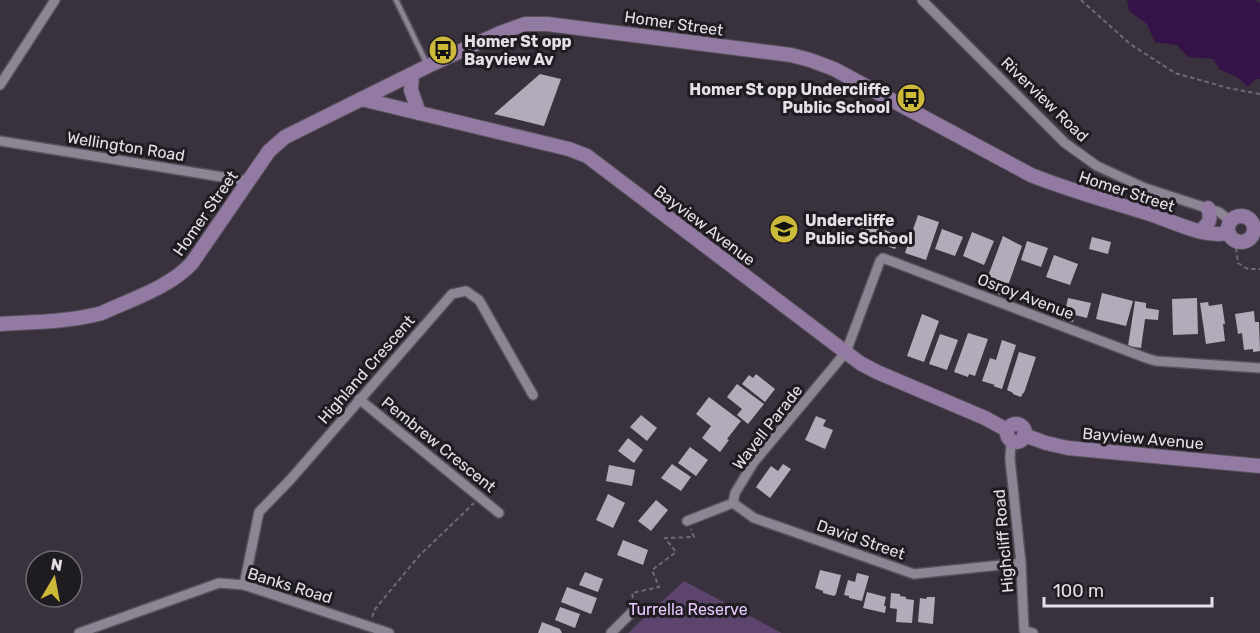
<svg xmlns="http://www.w3.org/2000/svg" width="1260" height="633" font-family="Rubik,sans-serif">
<rect width="100%" height="100%" fill="#39323e"/>
<polygon fill="#5c446c" points="684,581 782,633 628,633"/>
<polygon fill="#351248" points="1127,0 1255,0 1260,3 1260,79 1255,79 1248,87 1237,77 1219,69 1213,59 1188,57 1177,45 1155,42 1147,24 1129,11"/>
<g fill="#b3abba">
<polygon points="540,74 561,79 544,126 494,114"/>
<polygon points="918,215 939,222 926,260 905,253"/>
<polygon points="864,222 900,236 895,249 859,235"/>
<polygon points="942,229 963,237 955,256 935,249"/>
<polygon points="972,232 994,241 984,265 963,256"/>
<polygon points="1003,236 1022,246 1004,297 984,287"/>
<polygon points="1092,237 1111,242 1108,254 1089,249"/>
<polygon points="1027,241 1048,248 1041,267 1021,260"/>
<polygon points="1054,255 1078,264 1070,285 1046,277"/>
<polygon points="1102,293 1133,301 1126,326 1096,319"/>
<polygon points="1068,298 1091,303 1087,318 1075,315 1073,322 1063,320"/>
<polygon points="1197,298 1198,334 1173,335 1172,299"/>
<polygon points="1135,301 1146,303 1146,308 1159,310 1158,320 1145,319 1141,348 1128,346"/>
<polygon points="1208,302 1209,306 1222,304 1225,324 1223,324 1225,341 1206,344 1200,303"/>
<polygon points="1254,311 1255,322 1259,322 1260,351 1253,352 1253,349 1244,350 1242,333 1238,334 1235,314"/>
<polygon points="922,314 939,321 924,362 907,356"/>
<polygon points="968,333 988,339 975,376 969,374 968,377 954,372"/>
<polygon points="940,334 958,340 947,370 929,364"/>
<polygon points="1002,340 1016,345 1002,389 993,386 995,385 982,381 990,358 996,360"/>
<polygon points="1019,352 1036,357 1024,393 1023,393 1021,397 1013,394 1013,393 1007,390"/>
<polygon points="756,374 775,389 765,402 742,384 749,375 753,378"/>
<polygon points="737,384 764,404 748,424 737,415 742,409 727,397"/>
<polygon points="709,397 741,421 727,439 729,440 720,452 702,438 711,426 696,414"/>
<polygon points="641,415 657,428 647,441 630,427"/>
<polygon points="816,416 826,420 823,426 833,430 825,449 805,440"/>
<polygon points="628,438 643,450 634,463 618,451"/>
<polygon points="690,447 708,460 696,476 678,463"/>
<polygon points="672,464 691,477 681,491 661,478"/>
<polygon points="783,464 791,469 770,498 756,487 771,466 778,471"/>
<polygon points="609,465 635,470 632,486 606,481"/>
<polygon points="608,494 625,503 613,528 596,520"/>
<polygon points="656,500 668,510 651,531 638,521"/>
<polygon points="623,540 648,550 643,565 617,555"/>
<polygon points="820,570 841,575 836,594 834,596 823,593 823,591 815,588"/>
<polygon points="585,572 603,579 598,592 579,585"/>
<polygon points="857,573 869,576 862,601 849,598 849,596 844,595 848,580 855,582"/>
<polygon points="567,587 597,598 591,614 561,602"/>
<polygon points="867,592 886,597 884,606 886,606 885,613 863,608"/>
<polygon points="891,593 900,594 900,596 906,597 906,599 914,600 912,623 896,622 897,609 890,608"/>
<polygon points="927,597 935,597 933,624 918,622 920,598 926,599"/>
<polygon points="560,607 580,614 575,628 555,620"/>
<polygon points="542,622 560,629 562,633 538,633"/>
</g>
<g fill="none" stroke-linecap="round" stroke-linejoin="round">
<g stroke="#57515c" stroke-width="8">
<polyline id="lane" points="396,0 427,64"/>
</g>
<g stroke="#57515c" stroke-width="12">
<g id="street">
<polyline points="922,0 1065,143 1097,166 1145,188 1219,212 1231,221"/>
<polyline points="0,85 55,0"/>
<polyline points="0,141 247,181"/>
<polyline points="359,399 499,513"/>
<polyline points="1011,441 1010,459 1021,563 1024,630 1033,633"/>
<polyline points="733,503 754,518 914,574 1021,563"/>
<polyline points="687,521 733,503 735,493 754,462 846,352 880,261 883,258 1146,358 1156,361 1260,368"/>
<polyline points="244,585 259,512 290,480 452,294 466,291 479,300 533,395"/>
<polyline points="79,633 219,583 244,585 389,633"/>
<polyline points="611,633 636,608"/>
</g>
</g>
<g stroke="#57515c" stroke-width="16">
<g id="secondary">
<polyline points="412,75 411,90 419,113"/>
<polyline points="361,99 569,149 587,156 860,363 877,372 985,418 1007,430"/>
<circle cx="1241" cy="229" r="13"/>
<path d="M1200 231C1209 224 1212 219 1208 208"/>
<path d="M0 324C34 322 69 322 102 313 132 299 170 287 192 263L269 151 285 137 428 66 500 33 525 24H547L791 55 810 60 834 69 1031 175C1071 191 1112 202 1153 215 1177 223 1204 238 1229 233"/>
<circle cx="1016" cy="433" r="9"/>
<polyline points="1024,435 1046,443 1068,448 1260,466"/>
</g>
</g>
<g stroke="#706974" stroke-width="2" stroke-dasharray="4.5 3" stroke-linecap="butt">
<polyline points="1081,0 1130,44 1175,73 1228,88 1260,94"/>
<polyline points="1236,248 1238,263 1248,269 1260,269"/>
<polyline points="633,598 632,593 659,587 652,570 676,552 665,538 694,537 691,529"/>
<polyline points="372,617 375,609 419,556 474,503"/>
</g>
<use href="#lane" stroke="#8d8593" stroke-width="4.5"/>
<use href="#street" stroke="#8d8593" stroke-width="9"/>
<use href="#secondary" stroke="#927aa2" stroke-width="14"/>
</g>
<defs>
<g id="bus-disc" transform="scale(1.5)"><circle r="9.5" fill="#ccb939" stroke="#1e1b21"/><path d="M-5-6H5V4H4V6H2V4H-2V6H-4V4H-5ZM-3.5-4V0h7V-4ZM-3.5 1.2v1.5H-2V1.2ZM2 1.2v1.5H3.5V1.2Z" fill="#111"/></g>
<g id="school-disc" transform="scale(1.5)"><circle r="9.5" fill="#ccb939" stroke="#1e1b21"/><path d="M0-5L7-2L0 1L-7-2ZM-4 1L0 2.5L4 1V4Q0 6-4 4Z" fill="#111"/></g>
</defs>
<g fill-rule="evenodd">
<use href="#bus-disc" x="443" y="50"/>
<use href="#bus-disc" x="911" y="98"/>
<use href="#school-disc" x="784" y="229"/>
</g>
<g text-anchor="middle" stroke-width="6" stroke-linejoin="round" paint-order="stroke">
<g font-size="16" fill="#e5e0e8" stroke="#1e1b21">
<text transform="translate(674 23) rotate(8)" y="6">Homer Street</text>
<text transform="translate(1045 99) rotate(44)" y="6">Riverview Road</text>
<text transform="translate(126 146) rotate(9)" y="6">Wellington Road</text>
<text transform="translate(1127 191) rotate(18)" y="6">Homer Street</text>
<text transform="translate(205 213) rotate(-55)" y="6">Homer Street</text>
<text transform="translate(705 225) rotate(37)" y="6">Bayview Avenue</text>
<text transform="translate(1026 296) rotate(21)" y="6">Osroy Avenue</text>
<text transform="translate(366 369) rotate(-49)" y="6">Highland Crescent</text>
<text transform="translate(767 427) rotate(-52)" y="6">Wavell Parade</text>
<text transform="translate(1143 438) rotate(5)" y="6">Bayview Avenue</text>
<text transform="translate(439 444) rotate(39)" y="6">Pembrew Crescent</text>
<text transform="translate(861 539) rotate(19)" y="6">David Street</text>
<text transform="translate(1003 541) rotate(-95)" y="6">Highcliff Road</text>
<text transform="translate(290 585) rotate(17)" y="6">Banks Road</text>
</g>
<g font-size="16" font-weight="bold" fill="#e5e0e8" stroke="#1e1b21" text-anchor="start">
<text x="464" y="47">Homer St opp<tspan x="464" dy="18">Bayview Av</tspan></text>
<text x="890" y="95" text-anchor="end">Homer St opp Undercliffe<tspan x="890" dy="18">Public School</tspan></text>
<text x="805" y="226">Undercliffe<tspan x="805" dy="18">Public School</tspan></text>
</g>
<g font-size="16" fill="#e8cafe" stroke="#1e1b21">
<text x="688" y="615">Turrella Reserve</text>
</g>
</g>
<g transform="translate(54 579) rotate(10)"><circle r="28" fill="#1e1b21" stroke="#6e6a71" stroke-width="1.5"/>
<path d="M0-4.5L10 22L0 15L-10 22Z" fill="#ccb939"/>
<text y="-9" font-size="16" font-weight="bold" text-anchor="middle" fill="#e5e0e8">N</text>
</g>
<path d="M1044 597v9h168v-9" fill="none" stroke="#e5e0e8" stroke-width="3"/>
<text x="1053" y="597" font-size="18" fill="#e5e0e8" stroke="#1e1b21" stroke-width="4.5" paint-order="stroke">100 m</text>
</svg>
